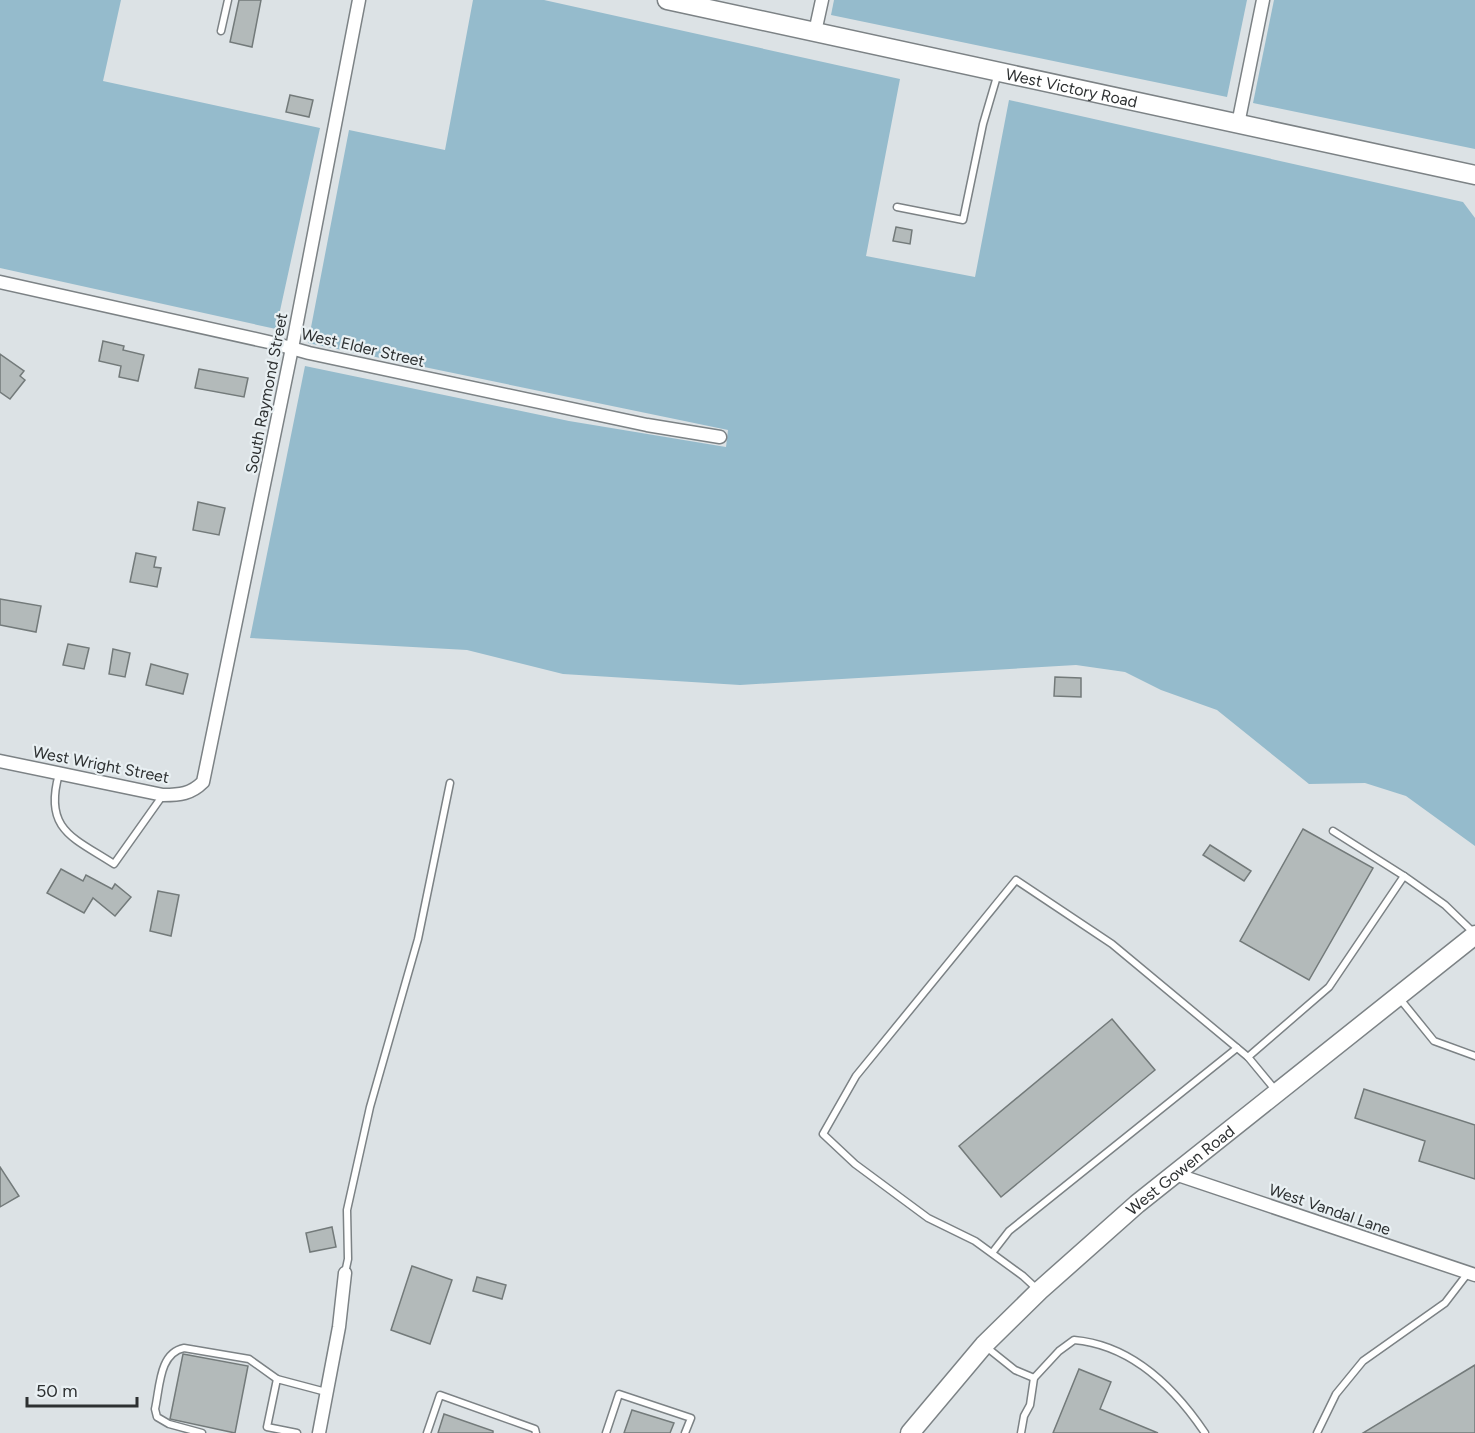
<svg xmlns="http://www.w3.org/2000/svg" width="1475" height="1433" font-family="Figtree,sans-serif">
<rect width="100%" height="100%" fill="#dce2e5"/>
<g fill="#95bbcc">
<polygon points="0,0 121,0 103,81 320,128 276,329 0,268"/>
<polygon points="473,0 544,0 900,79 866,256 975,277 1009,100 1463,202 1475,218 1475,846 1406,796 1365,783 1309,784 1217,710 1161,690 1125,672 1076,665 740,685 563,674 467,650 250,638 305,366 569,421 726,447 728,430 308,343 349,130 445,150"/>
<polygon points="834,0 1247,0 1227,97 831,15"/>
<polygon points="1274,0 1475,0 1475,149 1253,103"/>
</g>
<g fill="#b3baba" stroke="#737a7a" stroke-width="1.5">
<polygon points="239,0 261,0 252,47 230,42"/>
<polygon points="290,95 313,100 309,117 286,112"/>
<polygon points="896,227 912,230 910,244 893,241"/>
<polygon points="103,341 124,346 123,350 144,355 138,381 119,377 121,366 99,361"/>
<polygon points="0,354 24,371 20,376 25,380 10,399 0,392"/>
<polygon points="199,369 248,378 244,397 195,388"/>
<polygon points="198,502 225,508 219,535 193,530"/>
<polygon points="136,553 156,557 154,567 161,568 157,587 130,582"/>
<polygon points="0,599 41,606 36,632 0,625"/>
<polygon points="68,644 89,648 84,669 63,665"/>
<polygon points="113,649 130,653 125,677 109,674"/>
<polygon points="151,664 188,674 183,694 146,685"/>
<polygon points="1055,677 1081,678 1081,697 1054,696"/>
<polygon points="1303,829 1373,868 1309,980 1240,941"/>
<polygon points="1210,845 1251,871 1244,881 1203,855"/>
<polygon points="61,869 83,881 86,875 112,889 115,884 131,897 115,916 93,898 84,913 47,893"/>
<polygon points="158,891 179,895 171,936 150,931"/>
<polygon points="1112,1019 1155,1070 1001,1197 959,1146"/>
<polygon points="1364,1089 1475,1125 1475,1179 1419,1161 1425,1141 1355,1118"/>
<polygon points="0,1167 19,1196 0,1207"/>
<polygon points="332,1227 336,1247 310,1252 306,1233"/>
<polygon points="412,1266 452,1280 430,1344 391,1330"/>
<polygon points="477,1277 506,1285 502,1299 473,1291"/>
<polygon points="183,1354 248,1366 235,1433 170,1419"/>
<polygon points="1475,1365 1475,1433 1363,1433"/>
<polygon points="1079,1369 1111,1382 1100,1409 1158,1433 1053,1433"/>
<polygon points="632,1410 674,1423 670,1433 624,1433"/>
<polygon points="444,1414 493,1431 493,1433 438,1433"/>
</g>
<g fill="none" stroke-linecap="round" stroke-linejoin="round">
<g stroke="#7c8285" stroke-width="9">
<g id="lane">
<polyline points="221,31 228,0"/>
<polyline points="897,207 963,220 983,124 998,73"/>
<path d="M59 774C43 830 74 838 114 864L163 795"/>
<polyline points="1333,831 1404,876"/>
<polyline points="1400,999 1434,1041 1475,1056"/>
<polyline points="1277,1092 1248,1057 1329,987 1404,876 1445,905 1474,933"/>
<polyline points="992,1253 1009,1231 1237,1048"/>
<polyline points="345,1273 348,1259 347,1210 370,1107 418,939 450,783"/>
<polyline points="1037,1289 1023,1276 975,1241 928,1218 855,1164 823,1134 856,1076 1016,880 1112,944 1248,1057"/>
<polyline points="985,1346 1015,1370 1034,1378"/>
<path d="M202 1433 169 1424 157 1417 155 1409C160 1387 159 1353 184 1348L249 1359 277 1379"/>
<polyline points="297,1433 267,1427 277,1379 326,1392"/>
<polyline points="427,1433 440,1395 535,1429 536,1433"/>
<polyline points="606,1433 619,1394 691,1418 685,1433"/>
<path d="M1021 1433 1024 1416 1030 1405 1034 1378 1059 1351 1074 1340C1132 1345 1174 1387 1205 1433"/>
<polyline points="1317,1433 1336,1394 1363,1361 1445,1303 1468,1273"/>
</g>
</g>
<g stroke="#7c8285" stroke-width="15">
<g id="street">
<polyline points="815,32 822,0"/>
<polyline points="1238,124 1263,0"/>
<polyline points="0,282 273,343 309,353 647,425 720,437"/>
<path d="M0 761 163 795C180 795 191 794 203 782L292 348 359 0"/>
<polyline points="1175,1174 1475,1275"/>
<polyline points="319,1433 339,1327 345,1273"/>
</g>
</g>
<g stroke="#7c8285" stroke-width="21">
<g id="secondary">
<path id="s1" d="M667 0 1475 175"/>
<path id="s2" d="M910 1433 984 1345 1039 1291 1137 1204 1475 935"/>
</g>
</g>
<use href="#lane" stroke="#fff" stroke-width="6"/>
<use href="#street" stroke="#fff" stroke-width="12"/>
<use href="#secondary" stroke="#fff" stroke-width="18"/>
</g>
<g text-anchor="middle" stroke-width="4.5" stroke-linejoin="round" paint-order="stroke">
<g font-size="16" fill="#2d3031" stroke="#e9f0f3">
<text dy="6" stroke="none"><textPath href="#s1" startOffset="414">West Victory Road</textPath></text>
<text transform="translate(363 347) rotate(13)" y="6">West Elder Street</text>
<text transform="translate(266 393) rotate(-79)" y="6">South Raymond Street</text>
<text transform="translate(101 764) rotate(11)" y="6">West Wright Street</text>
<text dy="6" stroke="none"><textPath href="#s2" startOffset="378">West Gowen Road</textPath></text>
<text transform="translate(1330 1209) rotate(19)" y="6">West Vandal Lane</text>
</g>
</g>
<path d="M27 1397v9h110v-9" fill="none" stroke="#2d3031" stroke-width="3"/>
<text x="36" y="1397" font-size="18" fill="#2d3031" stroke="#e9f0f3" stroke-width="4.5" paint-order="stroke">50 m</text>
</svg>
